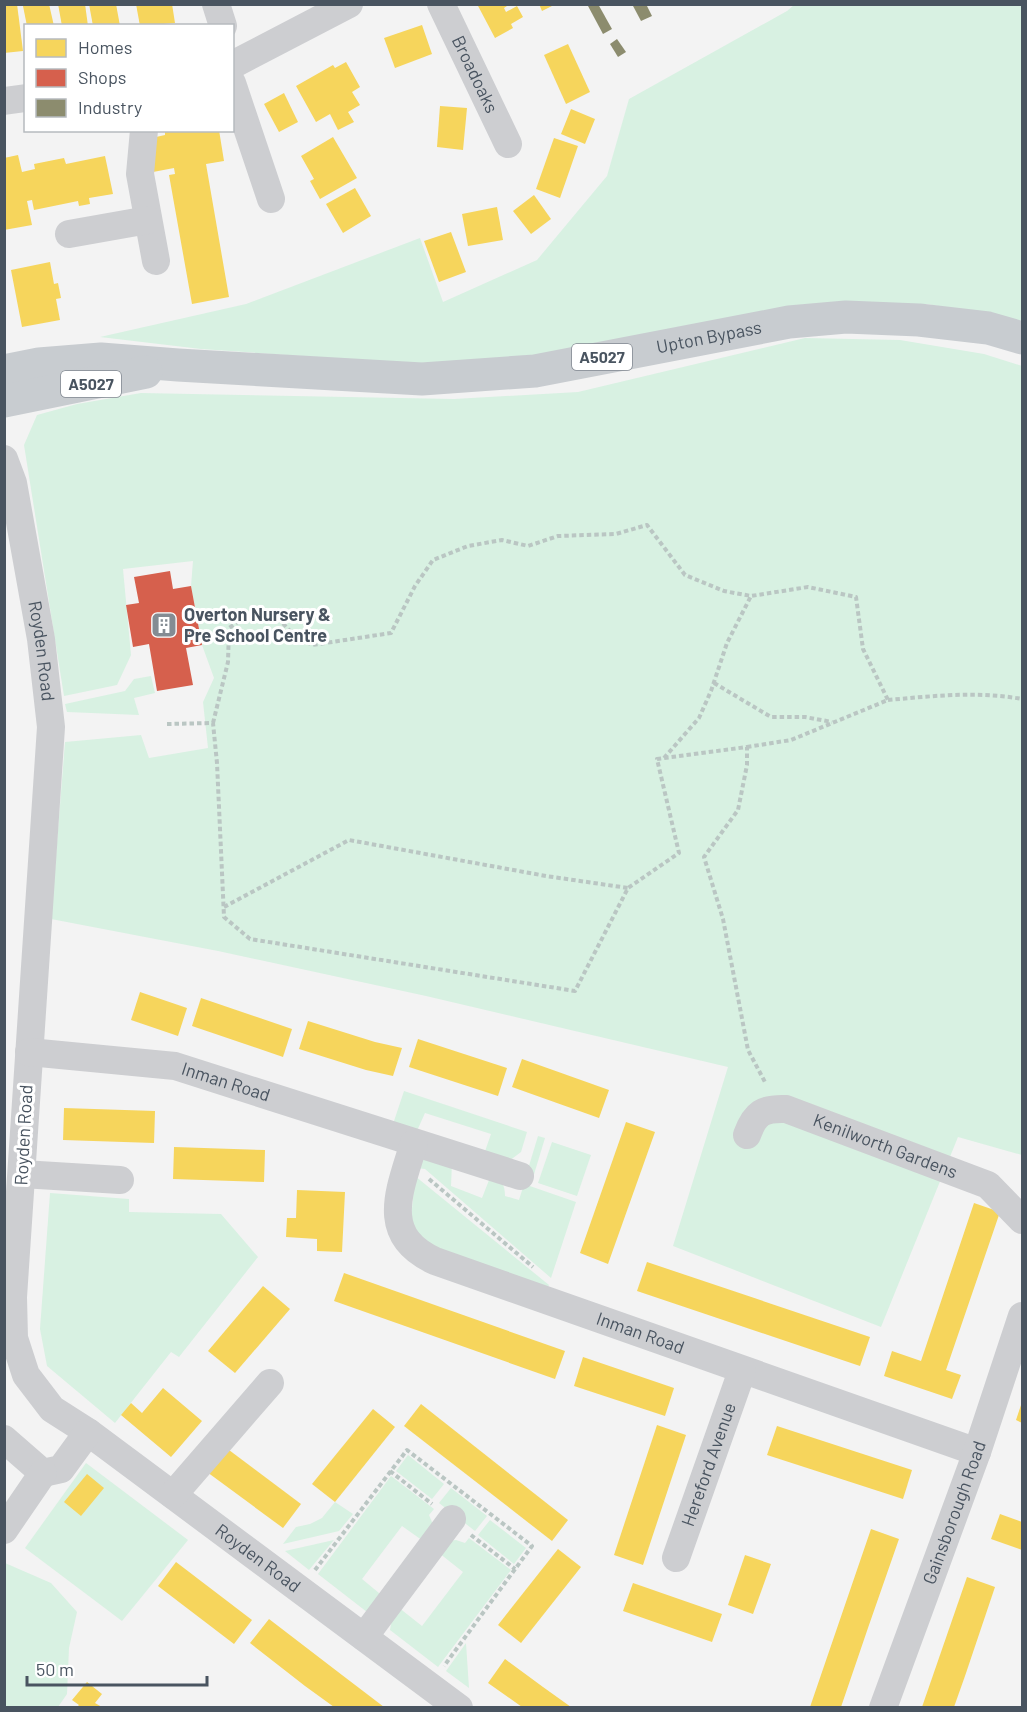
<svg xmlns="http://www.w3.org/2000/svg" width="1027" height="1712" font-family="Barlow,sans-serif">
<rect width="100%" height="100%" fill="#f3f3f3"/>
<g fill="#d8f1e2">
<polygon points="794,5 1022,5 1022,321 927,304 806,304 560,354 418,364 201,349 100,337 246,304 420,238 443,302 537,260 607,176 629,99 787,11"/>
<polygon points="805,338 900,340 984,354 1022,366 1022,1155 958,1137 881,1327 673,1246 728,1067 426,996 218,951 51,919 65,742 141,735 149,758 208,748 203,702 214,678 202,645 191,586 193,561 123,569 131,655 117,685 64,696 24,445 37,415 77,404 141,393 454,399 578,392"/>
<polygon points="151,676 155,693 134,698 139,715 67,712 65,704 125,691 134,679"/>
<polygon points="404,1091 527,1132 521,1152 509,1161 483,1157 491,1134 425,1113 416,1133 392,1127"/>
<polygon points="538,1136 545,1138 532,1181 525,1179"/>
<polygon points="552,1142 591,1155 577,1196 538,1183"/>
<path d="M424 1159 452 1163 451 1186 482 1198 491 1175C502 1180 505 1185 505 1196L519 1200 524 1184 576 1202 551 1278 425 1169 417 1168Z"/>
<polygon points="415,1176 549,1285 546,1291 419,1243 410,1231"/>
<polygon points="50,1193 129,1199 129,1212 221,1214 258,1257 179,1357 171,1352 115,1423 47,1366 40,1329"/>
<polygon points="408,1455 444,1484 432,1499 396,1471"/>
<polygon points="86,1463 188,1540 122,1621 25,1548"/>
<polygon points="391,1476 434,1509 429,1515 435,1529 426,1543 402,1526 362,1579 385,1598 367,1612 318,1574"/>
<polygon points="451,1488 487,1516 475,1531 439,1503"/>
<polygon points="335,1502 353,1514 339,1531 283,1544 296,1527 310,1524 322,1518"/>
<polygon points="490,1520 526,1548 514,1564 478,1535"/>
<polygon points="469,1538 511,1570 438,1667 390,1630 393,1612 398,1607 422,1626 463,1572 439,1553 448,1541 456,1540 465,1543"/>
<polygon points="334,1540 309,1570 285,1551"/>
<polygon points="5,1563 51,1583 77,1612 69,1648 67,1694 58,1707 5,1707"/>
<polygon points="466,1643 469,1688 446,1671"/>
</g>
<g fill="#f6d55c">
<polygon points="4,4 17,4 23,51 4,53"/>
<polygon points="31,4 49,4 54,26 27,26 23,6"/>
<polygon points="58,4 85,4 88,26 62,26"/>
<polygon points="89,4 116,4 120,26 93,26"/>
<polygon points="136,4 172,4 175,23 140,26"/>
<polygon points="477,4 510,4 504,8 506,12 517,6 523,17 511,24 513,28 495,38"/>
<polygon points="539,4 556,4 542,11"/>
<polygon points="422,25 432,54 395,68 384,38"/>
<polygon points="568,44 590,92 566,104 544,55"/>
<polygon points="346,62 360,87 352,92 360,105 348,112 354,122 338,130 330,114 316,122 296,86 333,65 335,68"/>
<polygon points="284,93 298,122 279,132 264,104"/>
<polygon points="440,106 467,108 463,150 437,147"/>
<polygon points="571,109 595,119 585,144 561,134"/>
<polygon points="174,130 219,130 224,161 206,164 229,297 192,304 169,175 175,174 174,168 153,172 147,139 165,135 165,132"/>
<polygon points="333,137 357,178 320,199 310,181 314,179 301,156"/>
<polygon points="554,138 578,146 560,198 536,189"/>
<polygon points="18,155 22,172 35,169 34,164 64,158 66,164 105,156 113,194 89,198 90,204 79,206 78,201 34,210 32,200 27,201 32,225 4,230 4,158"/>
<polygon points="355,188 371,216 343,233 326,204"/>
<polygon points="534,195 551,219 531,234 513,211"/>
<polygon points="497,207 503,240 468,246 462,214"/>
<polygon points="451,232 466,272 439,282 424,241"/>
<polygon points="50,262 54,284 58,283 61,298 56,299 60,320 22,327 11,270"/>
<polygon points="140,992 187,1008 178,1036 131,1020"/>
<polygon points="201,998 292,1029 283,1057 192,1026"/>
<polygon points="308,1021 375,1042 402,1048 393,1076 366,1070 299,1049"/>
<polygon points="418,1039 507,1068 498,1096 409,1067"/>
<polygon points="522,1059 609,1090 599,1118 512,1087"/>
<polygon points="64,1108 155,1111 154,1143 63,1140"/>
<polygon points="626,1122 655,1132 608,1264 580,1253"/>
<polygon points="174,1147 265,1150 264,1182 173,1179"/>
<polygon points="297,1190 345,1192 342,1252 317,1251 317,1239 286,1237 287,1218 296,1218"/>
<polygon points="974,1203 1000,1212 946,1370 961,1375 952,1399 884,1376 892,1351 921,1361"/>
<polygon points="647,1262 870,1337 860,1366 637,1291"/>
<polygon points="344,1273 565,1351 555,1379 334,1301"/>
<polygon points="263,1286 290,1309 235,1373 208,1351"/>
<polygon points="583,1357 674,1388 665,1416 574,1386"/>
<polygon points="163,1388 202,1421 171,1457 121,1415 131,1403 142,1413"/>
<polygon points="1022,1402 1022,1423 1016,1420"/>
<polygon points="421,1404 568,1520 552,1541 404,1426"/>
<polygon points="373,1409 395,1427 335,1502 312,1484"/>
<polygon points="657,1425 686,1435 643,1565 614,1555"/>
<polygon points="777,1426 912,1470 903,1499 767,1455"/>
<polygon points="225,1447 301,1504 283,1528 207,1472"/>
<polygon points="87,1474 104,1488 81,1516 64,1502"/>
<polygon points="1000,1514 1022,1522 1022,1550 991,1539"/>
<polygon points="871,1529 899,1539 869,1625 841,1707 810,1707"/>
<polygon points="558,1549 581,1567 521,1643 498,1625"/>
<polygon points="745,1555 771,1564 753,1614 728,1605"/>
<polygon points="176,1562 252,1620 234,1644 158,1586"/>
<polygon points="967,1577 995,1587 965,1676 954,1707 922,1707"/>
<polygon points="633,1583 722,1614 712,1642 623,1611"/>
<polygon points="269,1619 342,1675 384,1707 334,1707 305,1686 250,1643"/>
<polygon points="505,1659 543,1687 571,1707 522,1707 488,1683"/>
<polygon points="87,1682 102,1694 95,1703 102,1707 77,1707 79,1705 72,1700"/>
</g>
<polygon fill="#d6604d" points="170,571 173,589 191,586 202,645 186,648 193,685 157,691 149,644 133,647 126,605 139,603 134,577"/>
<g fill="#8c8c6e">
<polygon points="590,4 598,4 612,29 603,34 588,6"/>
<polygon points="632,4 646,4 652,16 641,21"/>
<polygon points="617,39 626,52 618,57 610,44"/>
</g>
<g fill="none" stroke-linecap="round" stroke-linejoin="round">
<g stroke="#bac6c3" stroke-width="4" stroke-dasharray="4.5 3" stroke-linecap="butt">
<polyline points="714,683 771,717 805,717 832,722"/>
<path d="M888 700C932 696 978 691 1022 699"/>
<polyline points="213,723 228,662 229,628 242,619 275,615 290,631 312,645 391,633 415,586 433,560 468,546 502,540 528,546 558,536 616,534 647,525 685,575 724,591 751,596 808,587 856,597 863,649 888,700 791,740 747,747"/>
<polyline points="167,724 213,723 217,763 224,917 250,939 575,991 628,888 679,853 657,759 747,747 747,765 738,810 704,857 723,919 748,1050 766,1084"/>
<polyline points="664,758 699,718 711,691 727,643 751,596"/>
<polyline points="224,907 349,840 546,876 628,888"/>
<polyline points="429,1179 533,1267"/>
<polyline points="390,1471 432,1504"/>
<polyline points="471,1535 515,1569"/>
<polyline points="315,1570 407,1450 532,1546 444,1666"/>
</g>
<g stroke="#cdced1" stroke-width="28">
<polyline points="216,4 223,26"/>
<path id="s1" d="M441 4 508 144"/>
<polyline points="232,65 349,4"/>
<polyline points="232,83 271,199"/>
<polyline points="4,101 26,98"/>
<polyline points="144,130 140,174 156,261"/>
<polyline points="69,234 148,220"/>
<path id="s2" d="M4 459 13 483 41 639 51 727 13 1297 14 1338 26 1375 52 1409 88 1432 459 1708"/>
<path id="s3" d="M29 1052 175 1066 520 1176"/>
<path id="s4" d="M747 1135C755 1113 763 1108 786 1109L988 1185 1022 1220"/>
<path id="s5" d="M414 1143C400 1190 378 1235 435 1261L977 1452"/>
<polyline points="22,1174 120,1180"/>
<polyline points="4,1439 43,1473 61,1469 88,1432"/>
<polyline points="173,1495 270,1383"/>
<polyline points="4,1530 43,1473"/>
<path id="s6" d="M676 1558 742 1371"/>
<polyline points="364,1637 452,1519"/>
<path id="s7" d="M883 1708 977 1452 1022 1316"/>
</g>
<g stroke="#c8ccd0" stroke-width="33">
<path id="s8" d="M4 371 39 364 101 359 178 365 422 379 535 371 789 322 846 317 919 320 988 328 1022 338"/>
<polyline points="4,401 146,372"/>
</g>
</g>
<defs>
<g id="building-square" transform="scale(1.35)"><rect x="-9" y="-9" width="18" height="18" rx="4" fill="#848c93" stroke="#fff"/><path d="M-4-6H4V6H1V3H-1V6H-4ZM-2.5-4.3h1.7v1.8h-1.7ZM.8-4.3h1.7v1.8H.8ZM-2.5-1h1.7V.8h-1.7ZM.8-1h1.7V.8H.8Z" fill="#fff"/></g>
</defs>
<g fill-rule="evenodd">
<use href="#building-square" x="164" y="625"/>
</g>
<g text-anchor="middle" stroke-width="6" stroke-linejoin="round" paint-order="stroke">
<g fill="#fff" stroke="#808790" stroke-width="1.5">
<rect x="572" y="344" width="60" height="26" rx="4.5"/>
<rect x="61" y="371" width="60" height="26" rx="4.5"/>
</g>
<g font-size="16" font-weight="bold" fill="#495460">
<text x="602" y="363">A5027</text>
<text x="91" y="390">A5027</text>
</g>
<g font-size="18" fill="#495460" stroke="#fff">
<text dy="6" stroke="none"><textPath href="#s1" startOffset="78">Broadoaks</textPath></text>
<text dy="6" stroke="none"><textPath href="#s8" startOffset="710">Upton Bypass</textPath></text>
<text dy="6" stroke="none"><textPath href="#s2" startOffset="196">Royden Road</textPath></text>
<text dy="6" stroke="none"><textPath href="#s3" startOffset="200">Inman Road</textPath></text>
<text transform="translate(24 1135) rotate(-87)" y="6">Royden Road</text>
<text dy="6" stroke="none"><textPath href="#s4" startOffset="158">Kenilworth Gardens</textPath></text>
<text dy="6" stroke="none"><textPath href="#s5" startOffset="354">Inman Road</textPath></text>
<text dy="6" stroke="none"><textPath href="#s6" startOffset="99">Hereford Avenue</textPath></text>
<text dy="6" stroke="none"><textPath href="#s7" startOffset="208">Gainsborough Road</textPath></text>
<text dy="6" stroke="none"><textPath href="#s2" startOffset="1221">Royden Road</textPath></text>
</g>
<g font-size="18" font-weight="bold" fill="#495460" stroke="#fff" text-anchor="start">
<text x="184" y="621">Overton Nursery &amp;<tspan x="184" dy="21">Pre School Centre</tspan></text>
</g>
</g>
<rect width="1027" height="1712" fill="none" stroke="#495460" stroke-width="12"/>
<rect x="24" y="24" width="210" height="108" fill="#ffffff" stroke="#b6bbbf" stroke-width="1.5"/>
<rect x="36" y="39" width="30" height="18" fill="#f6d55c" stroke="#b6bbbf" stroke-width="1.5"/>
<text x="78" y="54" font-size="18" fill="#495460">Homes</text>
<rect x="36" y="69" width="30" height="18" fill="#d6604d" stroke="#b6bbbf" stroke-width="1.5"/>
<text x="78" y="84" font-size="18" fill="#495460">Shops</text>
<rect x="36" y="99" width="30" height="18" fill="#8c8c6e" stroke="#b6bbbf" stroke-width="1.5"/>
<text x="78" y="114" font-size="18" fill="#495460">Industry</text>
<path d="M27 1676v9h180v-9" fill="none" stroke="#495460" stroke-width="3"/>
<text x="36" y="1676" font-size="18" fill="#495460" stroke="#ffffff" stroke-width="4.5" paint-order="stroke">50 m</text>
</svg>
